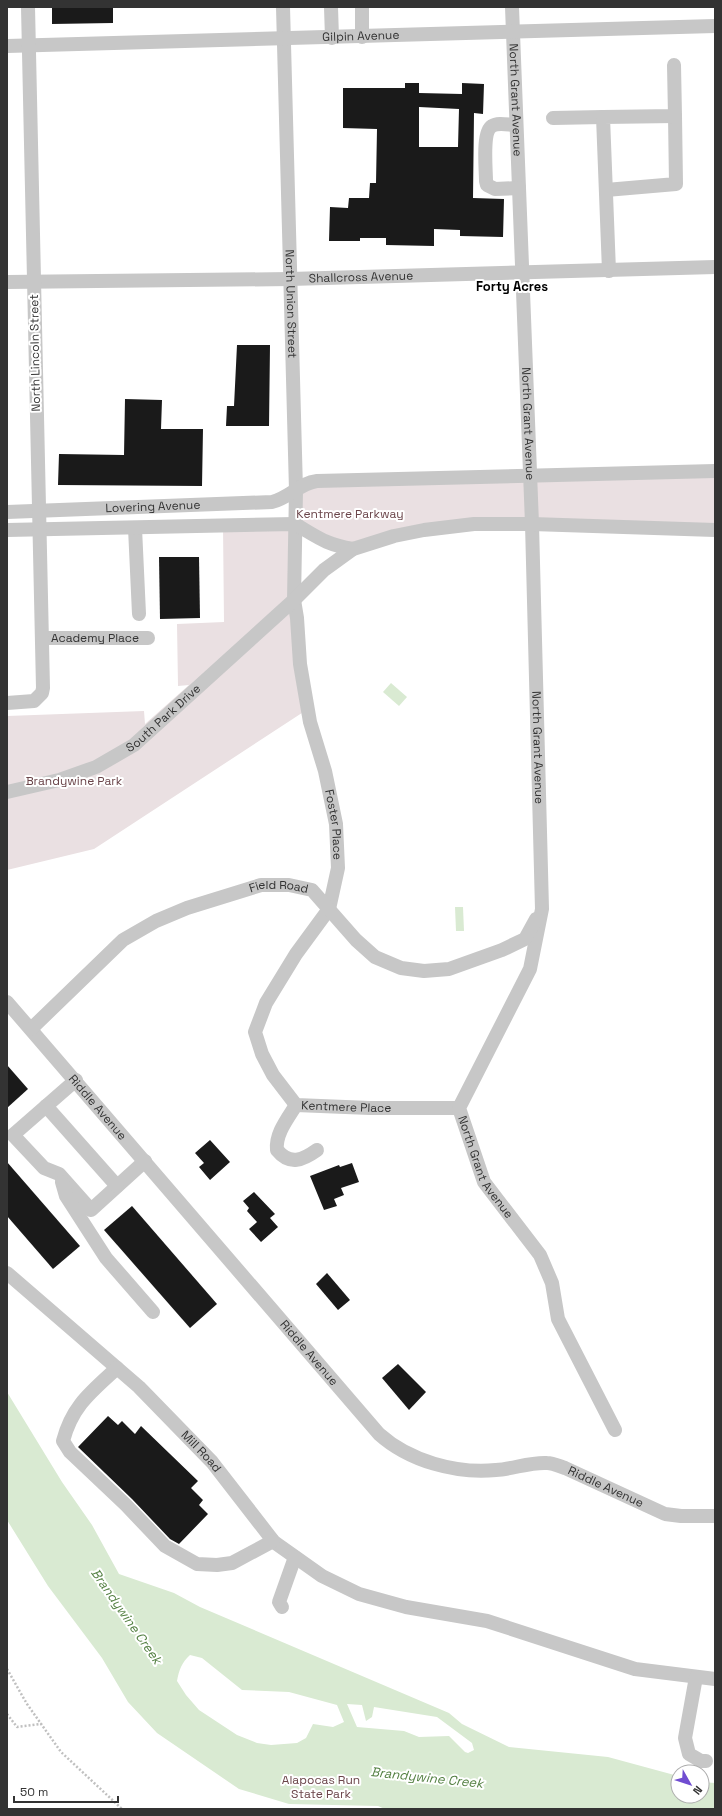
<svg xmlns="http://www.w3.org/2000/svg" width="722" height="1816" font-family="'Space Grotesk',sans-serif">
<rect width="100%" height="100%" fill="#fff"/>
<polygon fill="#eae0e2" points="715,471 715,530 474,524 353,549 295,524 308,709 94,849 7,870 7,716 144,711 145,724 189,685 178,686 177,624 224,622 223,526 295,524 304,485"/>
<g fill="#d9ead2" fill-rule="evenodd">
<polygon points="391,683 407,697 399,706 383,692"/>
<polygon points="455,907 463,907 464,931 456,931"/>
<path d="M7 1392 62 1482 92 1525 119 1574 174 1593 200 1607 449 1713 462 1724 509 1747 608 1757 678 1776V1796H702V1782L715 1783V1809H385L378 1806 289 1804 239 1789 157 1733 128 1702 102 1658 48 1586 7 1520ZM190 1655 202 1658 242 1690 289 1692 337 1705 344 1722 333 1727 313 1724 306 1738 297 1743 271 1745 257 1743 237 1735 199 1710 186 1695 177 1681C179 1670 182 1662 190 1655ZM347 1704 362 1705 366 1721 372 1717 374 1707 437 1717 472 1743 474 1750 468 1753 465 1752 449 1736 419 1737 404 1731 357 1727Z"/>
</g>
<g fill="#1a1a1a" fill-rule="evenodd">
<polygon points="52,7 113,7 113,23 52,24"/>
<path d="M405 83H419V93L462 94V83L484 84 483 114 474 113 473 198 504 199 503 237 460 236V230L434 229V246L386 245V238H360V241H329L330 207 348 208 349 198H369L370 183H376L377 129 343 128V88H405ZM419 107 459 109 458 147H419Z"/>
<polygon points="237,345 270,345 269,426 226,426 227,406 234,406"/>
<polygon points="125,399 162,400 161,429 203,429 202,486 58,485 59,454 124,455"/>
<polygon points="159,557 199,557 200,618 160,619"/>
<polygon points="7,1065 28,1089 7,1108"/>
<polygon points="210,1140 230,1162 210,1180 199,1167 204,1163 195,1153"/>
<polygon points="7,1162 80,1246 53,1269 7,1216"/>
<polygon points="352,1163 359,1182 341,1188 344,1195 334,1199 337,1206 324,1210 310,1176 339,1165 340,1167"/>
<polygon points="254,1192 275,1214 270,1218 278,1227 261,1242 249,1229 257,1222 247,1211 249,1208 243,1201"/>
<polygon points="132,1206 217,1304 190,1328 104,1230"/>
<polygon points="327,1273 350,1300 338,1310 316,1284"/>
<polygon points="398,1364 426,1392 409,1410 382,1378"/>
<polygon points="108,1416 118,1425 122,1421 135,1434 141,1426 198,1481 191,1488 203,1500 199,1505 208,1514 179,1544 170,1539 132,1499 78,1447"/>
</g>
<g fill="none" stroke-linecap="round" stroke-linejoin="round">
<g stroke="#c0c0c0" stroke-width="2.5" stroke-dasharray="2 2" stroke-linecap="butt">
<polyline points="7,1669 27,1704 61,1752 122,1809"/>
<polyline points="7,1714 17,1727 41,1724"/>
</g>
<g stroke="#c7c7c7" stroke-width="14">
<path id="s1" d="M283 7 296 490 294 600 297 618 300 664 310 722 325 771 336 824 338 868 329 909 296 954 266 1003 255 1032 262 1054 273 1075 296 1105 370 1108H459"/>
<polyline points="331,7 332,38"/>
<polyline points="362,7 362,37"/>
<path id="s2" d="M512 7 532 524 542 909 530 969 459 1108 484 1182 540 1255 552 1283 558 1319 615 1430"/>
<path id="s3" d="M7 46 715 26"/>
<polyline points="553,118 603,117"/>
<path d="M516 125C509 125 498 122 492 126 482 132 486 169 486 181L487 185 495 189 519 188"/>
<polyline points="606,190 676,184 675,116"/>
<polyline points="609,271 603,117 675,116 674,65"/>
<path id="s4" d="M7 282 290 279 715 267"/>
<path id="s5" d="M7 512 272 502C289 498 300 483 317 481L715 471"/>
<polyline points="135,528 139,614"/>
<path d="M7 530 295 524C319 538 325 544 353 549"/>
<path id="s6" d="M42 638H148"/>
<polyline points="7,703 34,701 42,693 43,688 28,7"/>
<path id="s7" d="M7 792 59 780 96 767 134 745 294 600 324 570 353 549 394 536 424 530 474 524H532L715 530"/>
<path id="s8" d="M7 1002 379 1434C409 1461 456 1474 496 1470 513 1469 530 1462 547 1463 553 1463 559 1466 565 1468L665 1514 681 1516H715"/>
<path id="s9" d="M31 1029 123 940 156 921 187 908 261 885H289L312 890 356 940 375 957 401 968 424 971 449 969 502 950 525 939 536 919"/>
<polyline points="76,1080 13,1135 44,1168 59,1174 91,1210 145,1161"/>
<path d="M296 1105C288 1118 275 1134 277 1150 290 1166 303 1160 317 1150"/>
<polyline points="46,1106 117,1186"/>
<polyline points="62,1182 66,1196 106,1258 153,1312"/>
<path id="s10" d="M7 1273 139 1387 212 1462 274 1542 322 1576 359 1594 406 1607 487 1621 635 1669 715 1679"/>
<path d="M117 1368C91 1392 72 1406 63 1441L70 1452 126 1505 165 1546 197 1564 217 1565 232 1563 273 1541"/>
<polyline points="282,1607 279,1602 295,1557"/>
<polyline points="696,1677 685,1738 689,1754 701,1761 706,1761"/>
</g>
</g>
<g text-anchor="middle" stroke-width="4" stroke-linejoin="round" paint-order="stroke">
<g font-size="12" fill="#333" stroke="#fff">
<text dy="4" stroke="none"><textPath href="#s3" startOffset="354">Gilpin Avenue</textPath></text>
<text dy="4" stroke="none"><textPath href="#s2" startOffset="93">North Grant Avenue</textPath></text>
<text dy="4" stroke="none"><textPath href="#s4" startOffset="354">Shallcross Avenue</textPath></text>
<text dy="4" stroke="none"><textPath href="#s1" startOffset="297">North Union Street</textPath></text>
<text transform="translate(35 353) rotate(-91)" y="4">North Lincoln Street</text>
<text dy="4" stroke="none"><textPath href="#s2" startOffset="417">North Grant Avenue</textPath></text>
<text dy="4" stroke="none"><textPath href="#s5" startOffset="146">Lovering Avenue</textPath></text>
<text dy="4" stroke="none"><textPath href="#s6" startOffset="53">Academy Place</textPath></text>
<text dy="4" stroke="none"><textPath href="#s7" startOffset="176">South Park Drive</textPath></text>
<text dy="4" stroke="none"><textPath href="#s2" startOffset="741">North Grant Avenue</textPath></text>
<text dy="4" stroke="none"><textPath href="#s1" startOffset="822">Foster Place</textPath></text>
<text dy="4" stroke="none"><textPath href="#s9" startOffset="295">Field Road</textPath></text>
<text dy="4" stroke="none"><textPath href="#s1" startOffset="1187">Kentmere Place</textPath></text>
<text dy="4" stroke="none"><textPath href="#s8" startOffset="139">Riddle Avenue</textPath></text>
<text dy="4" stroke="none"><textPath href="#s2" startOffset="1185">North Grant Avenue</textPath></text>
<text dy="4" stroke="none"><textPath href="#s8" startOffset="463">Riddle Avenue</textPath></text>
<text dy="4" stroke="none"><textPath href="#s10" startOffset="264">Mill Road</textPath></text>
<text dy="4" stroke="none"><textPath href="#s8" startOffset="811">Riddle Avenue</textPath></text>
</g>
<g font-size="12" fill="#6a4449" stroke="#fff">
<text x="350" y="518">Kentmere Parkway</text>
<text x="74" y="785">Brandywine Park</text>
<text x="321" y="1784">Alapocas Run<tspan x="321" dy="14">State Park</tspan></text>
</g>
<g font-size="13" font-weight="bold" fill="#000" stroke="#fff">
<text x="512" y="291">Forty Acres</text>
</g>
<g font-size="13" font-style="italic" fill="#548043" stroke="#fff">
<text transform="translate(127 1616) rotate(55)" y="5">Brandywine Creek</text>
<text transform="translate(427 1777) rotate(6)" y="5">Brandywine Creek</text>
</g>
</g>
<rect width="722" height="1816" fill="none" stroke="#333333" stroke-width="16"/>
<g transform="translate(690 1784) rotate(129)"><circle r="19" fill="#ffffff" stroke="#adadad"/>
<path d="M0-3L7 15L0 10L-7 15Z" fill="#704dd1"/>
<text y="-6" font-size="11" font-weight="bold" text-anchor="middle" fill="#333333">N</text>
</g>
<path d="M14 1796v6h104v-6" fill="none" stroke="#333333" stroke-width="2"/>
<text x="20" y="1796" font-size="12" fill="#333333" stroke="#ffffff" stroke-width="3" paint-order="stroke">50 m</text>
</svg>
